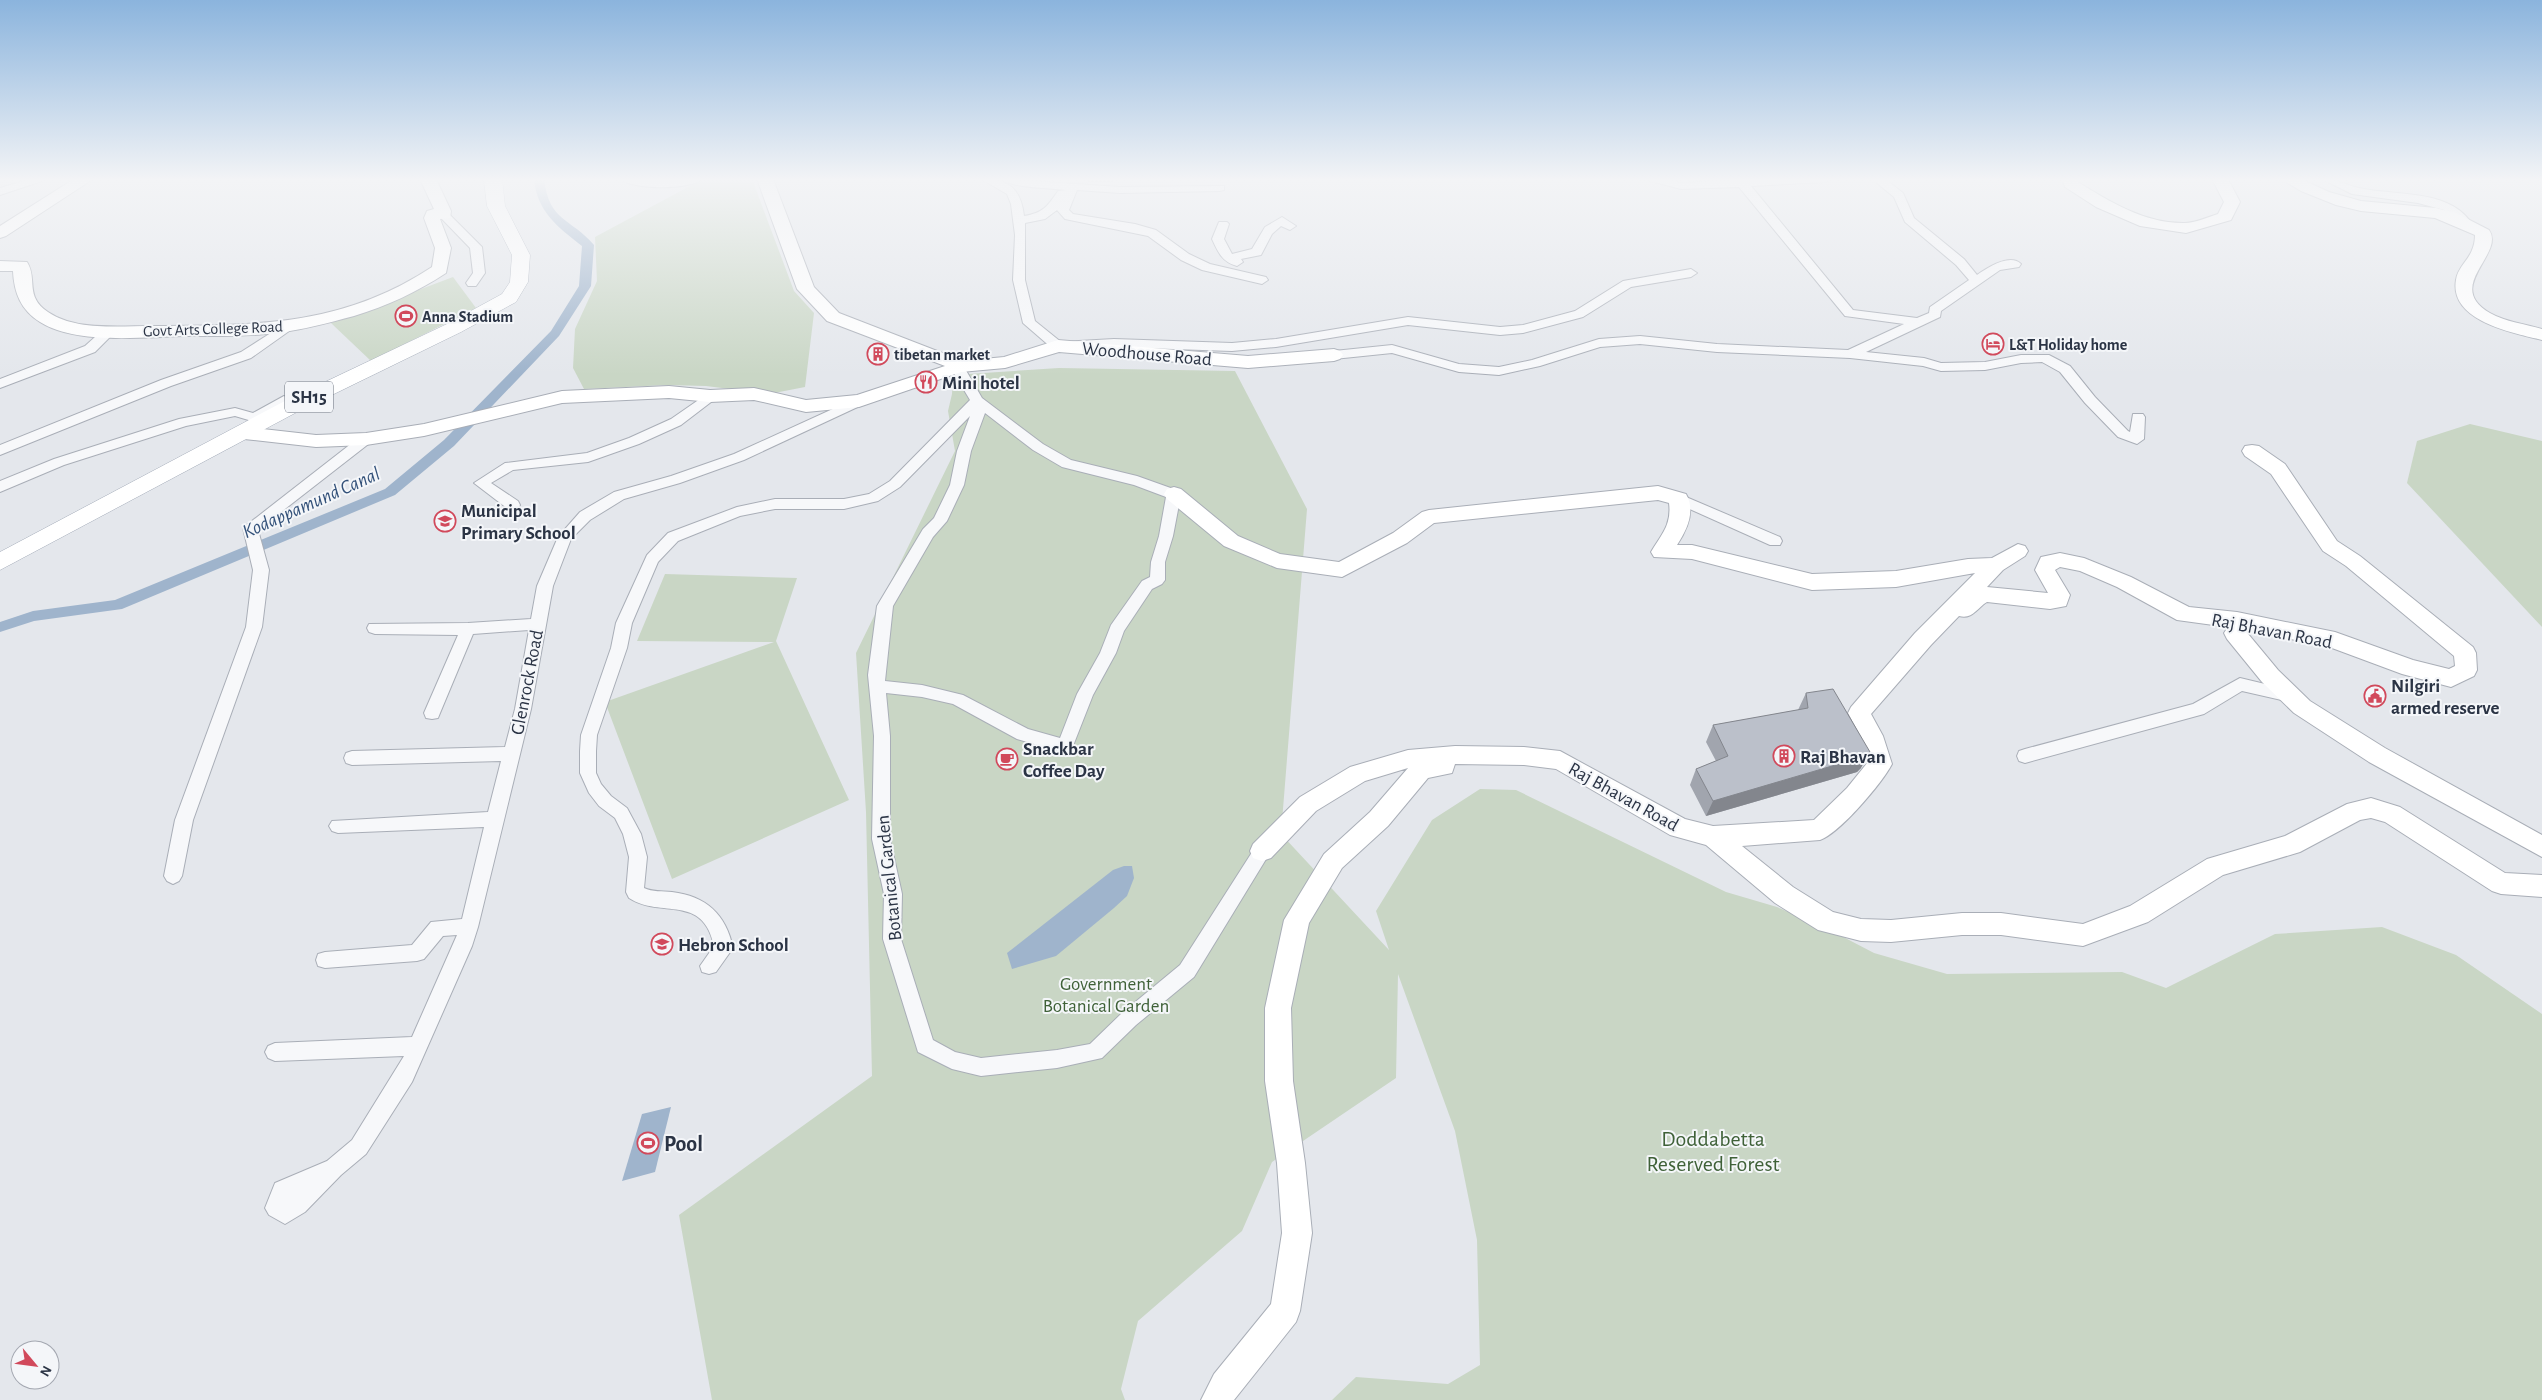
<svg xmlns="http://www.w3.org/2000/svg" width="2542" height="1400" font-family="'Alegreya Sans',sans-serif">
<rect width="100%" height="100%" fill="#e4e7ec"/>
<g fill="#c9d6c5">
<polygon points="703,179 752,179 794,291 814,313 805,387 769,394 706,386 666,385 584,389 573,368 575,329 597,281 595,237"/>
<polygon points="453,277 476,308 371,361 331,323"/>
<polygon points="1059,368 1235,371 1307,509 1281,834 1389,950 1376,911 1432,820 1480,789 1516,790 1726,892 1777,907 1826,928 1874,953 1947,974 2122,972 2166,988 2275,934 2382,927 2456,955 2542,1014 2542,1400 1332,1400 1356,1377 1448,1384 1480,1365 1477,1240 1455,1131 1398,974 1396,1078 1272,1162 1242,1231 1138,1321 1121,1389 1125,1400 712,1400 679,1215 872,1076 866,812 856,653 955,451 948,411 952,394 953,375"/>
<polygon points="2470,424 2542,441 2542,627 2407,483 2417,441"/>
<polygon points="665,574 797,578 776,641 849,800 672,879 605,702 774,642 637,641"/>
</g>
<g fill="#9fb4cc">
<polygon points="1124,866 1132,866 1134,878 1127,896 1114,908 1056,956 1012,969 1007,953 1113,870"/>
<polygon points="671,1107 655,1172 622,1181 642,1114"/>
</g>
<g fill="none" stroke-linecap="round" stroke-linejoin="round">
<path fill="#9fb4cc" fill-rule="evenodd" d="M534 179H544C549 222 571 218 594 245L591 286 559 336 454 446 395 495 122 609 34 621 0 632V622L33 611 115 600 385 489 444 440 551 331 579 286 582 246C558 227 537 212 534 179Z"/>
<g stroke="#a9aeb7" stroke-width="2">
<g id="street">
<polygon points="30,179 48,179 0,195 0,188"/>
<path d="M621 179H702C690 190 633 190 621 179Z"/>
<path d="M981 179C1009 179 1021 189 1024 216 1043 213 1048 206 1058 191L1066 190C1051 188 1012 188 1001 179L1120 187 1224 186V190L1220 191 1120 193 1077 190 1069 210 1073 214 1135 224 1156 230 1189 254 1210 264 1266 277 1268 280 1262 284 1202 270 1181 260 1148 236 1065 219 1057 210 1045 219 1025 223V280L1035 321 1061 342 1114 339 1232 343 1276 339 1408 317 1500 327 1523 325 1575 311 1623 281 1691 269 1697 273 1691 277 1631 287 1583 317 1523 333 1500 335 1408 325 1276 347 1232 351 1114 347 1058 350 1053 349 1023 323 1013 280 1015 235 1011 204 1007 194Z"/>
<path d="M1643 179H1666L1681 183 1751 179H1831L1825 182 1751 186 1853 310 1917 318 1929 313 1930 307 1969 280 1956 265 1905 222 1894 197 1872 179H1885L1903 193 1914 218 1964 259 1977 275C1987 268 2010 253 2021 264L2019 267 2000 270 1941 311 1940 317 1866 352 1924 358 1941 363 1985 362 2021 355H2049L2070 366 2095 397 2128 431 2130 432 2133 414H2143L2145 417 2144 439 2137 444 2118 437 2085 403 2060 372 2042 362 2021 363 1985 370 1941 371 1923 366 1850 358 1717 352 1640 344 1600 347 1540 366 1499 375 1459 372 1392 353 1334 359 1328 355 1334 351 1392 345 1459 364 1499 367 1532 360 1599 339 1640 336 1717 344 1848 350 1904 324 1845 316 1739 187 1681 189Z"/>
<path d="M2322 179C2338 179 2345 185 2359 188 2394 196 2447 189 2470 221L2464 225 2444 210 2418 203 2352 194Z"/>
<polygon points="444,211 448,213 482,247 485,273 476,286 468,286 466,283 473,273 470,248 440,217 440,213"/>
<path d="M1282 217 1296 226 1290 230 1281 226 1272 234 1261 255 1241 259 1243 262 1237 266C1222 262 1218 252 1212 239L1219 222H1227L1229 224 1224 239 1232 254 1252 249 1265 227Z"/>
<polygon points="288,322 292,323 294,326 292,329 251,358 171,386 0,455 0,445 161,380 241,352"/>
<polygon points="110,327 116,331 95,352 0,388 0,379 85,346 105,328"/>
<path d="M959 366 964 367 982 398 1043 444 1071 460 1137 476 1179 491 1181 494 1173 536 1165 562V580L1162 584 1152 589 1124 631 1116 653 1093 695 1071 751 1065 753 1017 739 953 704 922 697 886 693 890 736V839L902 894 901 939 933 1040 955 1052 981 1058 1057 1050 1090 1044 1122 1013 1180 965 1256 846 1262 844 1268 846 1271 851 1194 977 1136 1025 1102 1058 1057 1068 981 1076 952 1069 918 1052 883 939 884 894 872 839 874 736 868 675 877 606 923 529 934 518 950 485 957 451 970 416 900 487 878 501 844 509H775L740 516 678 541 658 562 632 623 627 648 597 735 596 751V773L601 784 611 796 627 808 641 834 647 857 644 888C652 892 663 891 672 892 706 896 726 914 733 948L716 972 709 974 702 972 700 966 714 946C703 893 661 919 629 898L626 892 629 857 623 834 615 818 599 806 589 793 580 773V751L581 735 611 648 616 623 647 555 668 533 737 507 775 499H844L869 494 890 481 970 400 952 370ZM985 413 1033 450 1062 467 1134 485 1166 497 1159 536 1151 562 1150 577 1142 581 1111 625 1100 653 1077 694 1060 738 1028 729 963 695 922 685 885 681 893 606 933 537 947 521 964 485 971 451Z"/>
<polygon points="710,392 717,396 715,399 681,425 639,444 588,462 513,470 491,483 518,501 520,505 518,509 508,509 474,483 505,463 587,453 629,438 671,419"/>
<polygon points="284,396 291,400 267,417 272,421 270,424 265,425 235,416 186,426 64,465 0,492 0,481 54,459 179,419 235,408 253,413"/>
<polygon points="859,397 866,401 864,404 744,460 680,483 624,499 590,520 571,539 553,586 531,709 478,927 472,946 412,1082 366,1154 341,1175 305,1212 285,1224 269,1215 265,1208 275,1183 327,1161 352,1140 404,1056 275,1061 268,1058 265,1052 268,1046 275,1043 412,1037 457,935 443,936 424,959 417,961 325,968 318,966 316,960 318,954 325,952 412,945 431,922 462,919 484,827 338,833 332,831 329,826 332,821 488,812 501,761 352,765 346,763 344,758 346,753 352,751 505,747 515,709 529,630 473,634 440,713 438,718 432,719 426,718 424,713 458,635 375,634 369,632 367,628 369,624 468,623 531,619 537,586 558,537 580,512 614,492 671,476 734,454"/>
<polygon points="366,434 373,439 371,442 258,530 269,570 262,627 193,820 182,876 179,881 173,884 167,881 164,876 175,820 246,627 253,570 243,528 361,436"/>
<polygon points="1679,494 1780,537 1782,541 1780,545 1770,545 1674,502 1672,499 1674,496"/>
<polygon points="2240,678 2290,690 2296,692 2298,696 2296,700 2290,702 2242,691 2204,714 2025,763 2019,761 2017,756 2019,751 2025,749 2193,704"/>
</g>
</g>
<g stroke="#a9aeb7" stroke-width="2">
<g id="secondary">
<polygon points="74,179 93,179 6,236 0,238 0,226"/>
<path d="M420 179H436L451 211 450 218 440 219 451 248 446 273C417 292 387 306 354 316 328 323 302 330 276 333 246 337 216 336 185 336 143 337 76 345 40 322 21 310 14 293 13 271H0V261L27 262C38 279 24 296 48 312 76 331 119 326 152 326 256 325 341 327 432 267L435 248 424 218 427 211 434 209Z"/>
<polygon points="757,179 773,179 814,287 839,313 963,361 1004,357 1058,340 1248,356 1334,349 1340,351 1343,355 1340,359 1334,361 1248,368 1059,352 1005,368 961,372 859,407 806,412 754,400 710,402 669,398 562,403 424,436 366,445 316,447 244,439 237,437 234,433 237,429 244,427 316,435 366,433 424,424 562,391 669,386 710,390 754,388 806,400 857,395 945,366 827,321 797,289"/>
<path d="M2062 179H2078V182C2110 202 2146 224 2185 223 2195 223 2208 217 2218 214L2224 202 2212 179H2228L2240 202 2231 220 2186 233 2140 226 2096 207 2065 187Z"/>
<path d="M2281 179H2301L2329 192 2361 201 2436 208 2456 213 2489 230C2506 254 2443 286 2490 313 2505 322 2526 324 2542 329V340C2513 333 2449 321 2456 280 2458 264 2475 258 2475 235L2435 218 2361 211 2336 205 2301 191Z"/>
<path d="M2252 445 2259 446 2285 464 2337 541 2360 556 2473 647 2476 653 2477 670 2474 676 2451 687 2402 674 2332 648 2244 629 2278 670 2310 701 2385 748 2542 835V857L2369 762 2294 713 2262 682 2227 639 2224 633 2228 627 2177 620 2117 587 2080 571 2060 567 2055 570 2070 595 2066 606 2050 609 1987 602C1977 608 1972 620 1959 616L1931 645 1871 714 1883 736 1892 764C1882 783 1840 833 1820 840L1742 846 1793 887 1833 912 1861 919 1891 920 1962 913H2001L2083 924 2130 906 2207 859 2285 836 2347 804 2371 798 2400 807 2505 873 2542 875V897L2501 894 2492 891 2385 822 2371 818 2360 820 2300 852 2223 875 2148 922 2083 946 2001 935H1962L1891 942 1861 941 1818 930 1775 903 1706 845 1670 835 1556 769 1524 765 1455 764 1452 773 1428 778 1388 826 1342 868 1309 923 1291 1008 1293 1081 1305 1163 1312 1233 1300 1311 1296 1322 1234 1400H1201L1214 1374 1271 1304 1282 1233 1277 1163 1265 1081V1008L1284 920 1324 854 1370 812 1408 768 1365 781 1316 811 1271 858 1262 861 1253 858 1250 851 1253 844 1300 797 1350 767 1408 750 1455 746 1524 747 1560 751 1685 819 1713 826 1814 820 1847 788 1868 762 1861 737 1848 713 1851 707 1915 633 1975 573 1896 587 1812 590 1692 559 1654 557 1651 552C1661 535 1672 525 1669 503L1658 500 1434 523 1407 543 1342 577 1277 568 1224 546 1167 499 1164 494 1167 489 1174 487 1181 489 1238 536 1280 554 1339 562 1393 533 1422 512 1429 510 1658 486 1686 494C1696 511 1687 530 1677 545H1692L1812 574 1896 571 1968 559 1992 558 2018 544 2025 546 2028 551 2025 556 2003 570 1987 587 2048 593 2035 570 2041 557 2060 553 2084 558 2131 577 2189 607 2237 612 2335 632 2413 660 2449 669 2455 666 2454 656 2346 566 2323 551 2271 474 2245 456 2242 451 2245 446Z"/>
</g>
</g>
<g stroke="#a3abb8" stroke-width="1">
<polygon id="primary" points="484,179 502,179 505,206 530,255 528,282 516,302 461,332 297,412 0,570 0,552 283,402 447,324 502,294 510,282 512,255 487,206"/>
</g>
<use href="#street" fill="#f7f8fa" fill-rule="evenodd"/>
<use href="#secondary" fill="#fff" fill-rule="evenodd"/>
<use href="#primary" fill="#fff" fill-rule="evenodd"/>
</g>
<g fill="#a1a5ae">
<polygon points="1087,179 1114,179 1113,182 1088,182"/>
<polygon points="1806,693 1861,768 1857,772 1706,816 1690,785 1696,769 1716,761 1706,742 1713,725 1798,710"/>
</g>
<polygon fill="#83868d" points="1870,752 1861,768 1857,772 1706,816 1713,801"/>
<polygon fill="#bbc0ca" stroke="#83868d" points="1833,689 1870,752 1866,756 1713,801 1696,769 1728,756 1713,725 1808,708 1806,693"/>
<linearGradient id="sky" x2="0" y2="1"><stop stop-color="#8bb4dd"/><stop offset="0.48" stop-color="#f3f4f6"/><stop offset="1" stop-color="#f3f4f6" stop-opacity="0"/></linearGradient>
<rect width="2542" height="375" fill="url(#sky)"/>
<defs>
<g id="stadium-ring" transform="scale(1.125)"><circle r="9.5" fill="#f4f6f9" stroke="#d1495b" stroke-width="1.5"/><path d="M0-5a6.5 5 0 1 0 0 10a6.5 5 0 1 0 0-10ZM-3.5-1.8h7v3.6h-7Z" fill="#d1495b"/></g>
<g id="hotel-ring" transform="scale(1.125)"><circle r="9.5" fill="#f4f6f9" stroke="#d1495b" stroke-width="1.5"/><path d="M-6-4.5h1.5V1H6V5H4.5V3h-9V5H-6ZM-4 0a1.8 1.8 0 1 1 3.6 0ZM.5 0V-2.5h3Q6-2.5 6 0Z" fill="#d1495b"/></g>
<g id="building-ring" transform="scale(1.125)"><circle r="9.5" fill="#f4f6f9" stroke="#d1495b" stroke-width="1.5"/><path d="M-4-6H4V6H1V3H-1V6H-4ZM-2.5-4.3h1.7v1.8h-1.7ZM.8-4.3h1.7v1.8H.8ZM-2.5-1h1.7V.8h-1.7ZM.8-1h1.7V.8H.8Z" fill="#d1495b"/></g>
<g id="restaurant-ring" transform="scale(1.125)"><circle r="9.5" fill="#f4f6f9" stroke="#d1495b" stroke-width="1.5"/><path d="M-5-6h1v4h1v-4h1v4h1v-4h1v5L-1.5 .5V6h-2V.5L-5-1ZM5-6V6H3V1.5H1.5Q1.5-4 5-6Z" fill="#d1495b"/></g>
<g id="school-ring" transform="scale(1.125)"><circle r="9.5" fill="#f4f6f9" stroke="#d1495b" stroke-width="1.5"/><path d="M0-5L7-2L0 1L-7-2ZM-4 1L0 2.5L4 1V4Q0 6-4 4Z" fill="#d1495b"/></g>
<g id="civic-ring" transform="scale(1.125)"><circle r="9.5" fill="#f4f6f9" stroke="#d1495b" stroke-width="1.5"/><path d="M-.6-6.5H3V-4.5H.6V-3L4-1V1h2V6H-6V1h2V-1L-.6-3ZM-1.2 2.5V6h2.4V2.5Z" fill="#d1495b"/></g>
<g id="cafe-ring" transform="scale(1.125)"><circle r="9.5" fill="#f4f6f9" stroke="#d1495b" stroke-width="1.5"/><path d="M-5.5-4.5H6V0H3Q3 3.5 0 3.5H-2.5Q-5.5 3.5-5.5 0ZM3-3.2v2h1.7v-2ZM-6 4.5H4V6H-6Z" fill="#d1495b"/></g>
</defs>
<g fill-rule="evenodd">
<use href="#stadium-ring" x="406" y="316"/>
<use href="#hotel-ring" x="1993" y="344"/>
<use href="#building-ring" x="878" y="354"/>
<use href="#restaurant-ring" x="926" y="382"/>
<use href="#school-ring" x="445" y="521"/>
<use href="#civic-ring" x="2375" y="696"/>
<use href="#building-ring" x="1784" y="756"/>
<use href="#cafe-ring" x="1007" y="759"/>
<use href="#school-ring" x="662" y="944"/>
<use href="#stadium-ring" x="648" y="1143"/>
</g>
<g text-anchor="middle" stroke-width="4" stroke-linejoin="round" paint-order="stroke">
<g font-size="16" font-weight="bold" fill="#2b3445" stroke="#f4f6f9" text-anchor="start">
<text x="422" y="322">Anna Stadium</text>
<text x="2009" y="350">L&amp;T Holiday home</text>
<text x="894" y="360">tibetan market</text>
</g>
<g font-size="16" fill="#2b3445" stroke="#f4f6f9">
<text transform="translate(213 328) rotate(-2)" y="6">Govt Arts College Road</text>
</g>
<rect fill="#f4f6f9" stroke="#676e7b" stroke-width="1" x="285" y="381.5" width="48" height="31" rx="4"/>
<g font-size="18" font-weight="bold" fill="#2b3445">
<text x="309" y="403">SH15</text>
</g>
<g font-size="19" fill="#2b3445" stroke="#f4f6f9">
<text transform="translate(1147 353) rotate(5)" y="7">Woodhouse Road</text>
<text transform="translate(2272 630) rotate(11)" y="7">Raj Bhavan Road</text>
<text transform="translate(526 682) rotate(-79)" y="7">Glenrock Road</text>
<text transform="translate(1624 796) rotate(29)" y="7">Raj Bhavan Road</text>
<text transform="translate(888 878) rotate(-96)" y="7">Botanical Garden</text>
</g>
<g font-size="19" font-weight="bold" fill="#2b3445" stroke="#f4f6f9" text-anchor="start">
<text x="942" y="389">Mini hotel</text>
<text x="461" y="517">Municipal<tspan x="461" dy="22">Primary School</tspan></text>
<text x="2391" y="692">Nilgiri<tspan x="2391" dy="22">armed reserve</tspan></text>
<text x="1023" y="755">Snackbar<tspan x="1023" dy="22">Coffee Day</tspan></text>
<text x="1800" y="763">Raj Bhavan</text>
<text x="678" y="951">Hebron School</text>
</g>
<g font-size="19" fill="#3f6138" stroke="#f4f6f9">
<text x="1106" y="990">Government<tspan x="1106" dy="22">Botanical Garden</tspan></text>
</g>
<g font-size="20" font-style="italic" fill="#34527a" stroke="#f4f6f9">
<text transform="translate(311 502) rotate(-24)" y="7">Kodappamund Canal</text>
</g>
<g font-size="22" fill="#3f6138" stroke="#f4f6f9">
<text x="1713" y="1146">Doddabetta<tspan x="1713" dy="25">Reserved Forest</tspan></text>
</g>
<g font-size="22" font-weight="bold" fill="#2b3445" stroke="#f4f6f9" text-anchor="start">
<text x="664" y="1151">Pool</text>
</g>
</g>
<g transform="translate(35 1365) rotate(119)"><circle r="24" fill="#f4f6f9" stroke="#a4a8b1"/>
<path d="M0-4L9 19L0 12L-9 19Z" fill="#d1495b"/>
<text y="-8" font-size="14" font-weight="bold" text-anchor="middle" fill="#2b3445">N</text>
</g>
</svg>
